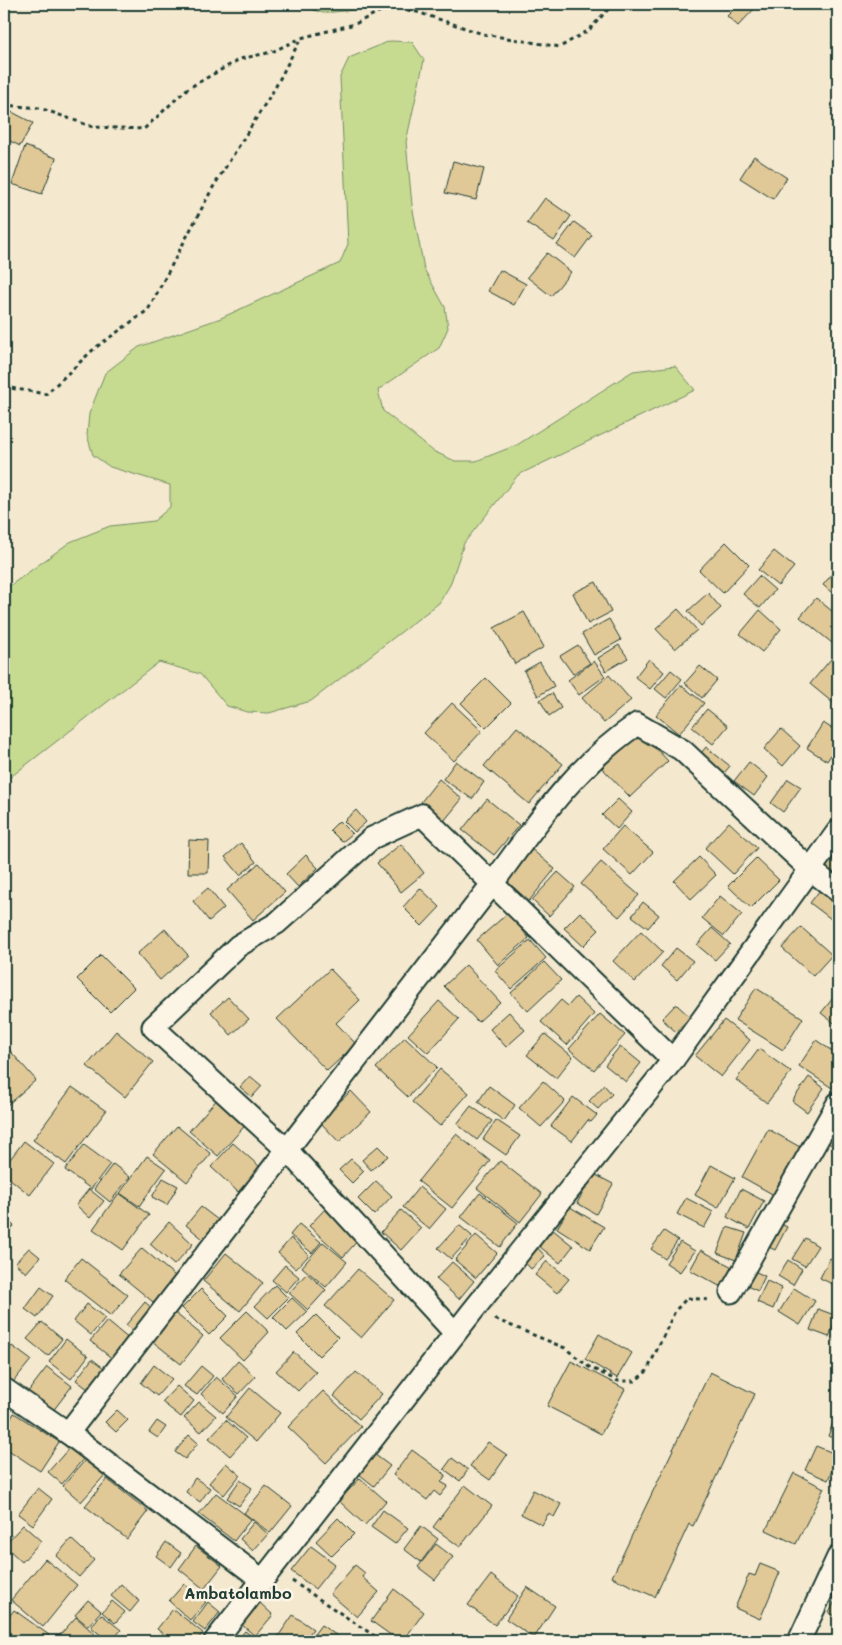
<svg xmlns="http://www.w3.org/2000/svg" width="842" height="1645" font-family="Mali,sans-serif">
<rect width="100%" height="100%" fill="#f4e8ce"/>
<filter id="ink" filterUnits="userSpaceOnUse"><feTurbulence type="fractalNoise" baseFrequency=".02" numOctaves="2"/><feDisplacementMap in="SourceGraphic" scale="10" xChannelSelector="R" yChannelSelector="G"/><feConvolveMatrix kernelMatrix="1 2 1 2 8 2 1 2 1" color-interpolation-filters="sRGB"/></filter>
<g filter="url(#ink)">
<g fill="#c6db90" stroke="#728c62">
<polygon points="296,4 366,4 365,9 323,13"/>
<polygon points="390,41 412,42 424,60 406,142 412,205 424,269 445,307 448,328 439,348 378,390 383,411 433,451 455,461 476,461 517,445 633,371 675,366 695,390 518,475 464,543 450,585 439,603 311,701 269,713 247,712 227,706 200,674 159,662 4,782 4,590 70,542 110,526 154,521 170,507 170,485 110,467 93,455 87,435 89,414 105,373 139,347 221,318 340,263 348,244 340,77 349,58"/>
</g>
<g fill="#e1c897" stroke="#1f3d34">
<polygon points="739,4 753,4 756,7 738,26 727,16"/>
<polygon points="12,112 33,123 20,146 4,138 4,128"/>
<polygon points="25,146 56,158 42,194 12,184"/>
<polygon points="754,156 787,178 773,199 740,178"/>
<polygon points="453,161 484,169 476,200 445,193"/>
<polygon points="545,198 571,216 554,241 527,223"/>
<polygon points="574,222 592,235 575,258 557,245"/>
<polygon points="547,253 571,272 551,296 527,277"/>
<polygon points="500,270 526,284 514,305 488,291"/>
<polygon points="726,542 749,565 723,593 699,570"/>
<polygon points="774,551 794,567 778,586 758,570"/>
<polygon points="838,567 838,598 823,585"/>
<polygon points="759,576 775,590 760,608 743,594"/>
<polygon points="596,582 611,612 588,624 573,593"/>
<polygon points="708,593 721,608 701,626 688,611"/>
<polygon points="816,598 838,616 838,635 832,643 800,617"/>
<polygon points="678,609 697,630 675,649 656,629"/>
<polygon points="760,610 781,629 762,652 740,634"/>
<polygon points="524,612 544,647 515,664 494,628"/>
<polygon points="609,619 621,640 594,655 582,634"/>
<polygon points="578,645 590,663 573,674 560,656"/>
<polygon points="619,645 628,658 606,671 598,658"/>
<polygon points="649,659 664,672 650,689 635,677"/>
<polygon points="831,659 838,665 838,707 810,684"/>
<polygon points="594,661 605,676 579,695 568,680"/>
<polygon points="540,662 554,686 538,696 524,671"/>
<polygon points="700,666 717,680 702,698 685,683"/>
<polygon points="671,670 682,679 666,698 655,689"/>
<polygon points="609,675 631,700 604,723 582,698"/>
<polygon points="486,678 511,703 486,728 461,703"/>
<polygon points="681,685 704,703 679,734 656,715"/>
<polygon points="552,693 561,708 549,716 540,700"/>
<polygon points="452,703 482,731 454,761 424,733"/>
<polygon points="707,709 728,726 713,744 692,727"/>
<polygon points="823,723 838,732 838,744 827,761 807,748"/>
<polygon points="517,727 563,764 529,804 484,766"/>
<polygon points="781,729 800,746 783,766 764,749"/>
<polygon points="640,731 668,761 630,797 602,768"/>
<polygon points="706,747 730,766 719,779 695,760"/>
<polygon points="456,761 484,782 472,799 443,779"/>
<polygon points="749,762 768,777 754,796 734,781"/>
<polygon points="439,779 462,799 444,821 421,802"/>
<polygon points="788,779 801,787 783,812 771,803"/>
<polygon points="487,799 519,825 494,855 462,830"/>
<polygon points="618,799 632,812 617,829 602,815"/>
<polygon points="356,810 366,822 355,832 344,821"/>
<polygon points="339,821 352,834 342,842 330,830"/>
<polygon points="729,822 757,848 733,874 705,848"/>
<polygon points="623,826 653,852 632,875 603,849"/>
<polygon points="189,840 209,841 208,873 188,873"/>
<polygon points="241,843 256,862 240,875 225,857"/>
<polygon points="401,844 424,873 401,892 377,863"/>
<polygon points="530,848 555,869 529,901 504,879"/>
<polygon points="838,849 838,870 830,880 820,872"/>
<polygon points="306,855 318,868 298,887 286,874"/>
<polygon points="699,857 716,875 691,899 674,881"/>
<polygon points="756,858 779,880 751,908 728,886"/>
<polygon points="601,862 639,895 619,917 581,884"/>
<polygon points="259,863 285,892 253,920 227,890"/>
<polygon points="558,872 575,887 549,916 532,900"/>
<polygon points="208,888 224,908 209,921 193,901"/>
<polygon points="420,888 440,907 422,926 403,907"/>
<polygon points="820,890 838,904 838,917 835,922 810,903"/>
<polygon points="720,896 742,914 724,936 702,918"/>
<polygon points="643,902 659,915 648,928 632,916"/>
<polygon points="580,912 599,930 583,946 564,928"/>
<polygon points="508,913 529,938 498,965 477,940"/>
<polygon points="801,927 832,955 813,976 782,948"/>
<polygon points="712,928 730,944 715,960 697,945"/>
<polygon points="165,929 188,955 160,980 137,954"/>
<polygon points="641,931 663,952 635,982 613,961"/>
<polygon points="530,940 546,958 511,989 495,971"/>
<polygon points="676,948 693,961 677,980 661,966"/>
<polygon points="101,955 134,988 110,1012 77,979"/>
<polygon points="544,962 561,980 528,1011 511,993"/>
<polygon points="466,965 500,1002 478,1022 444,986"/>
<polygon points="330,969 360,1000 336,1023 356,1044 327,1071 277,1019"/>
<polygon points="756,988 803,1018 783,1050 735,1020"/>
<polygon points="838,992 838,1026 821,1013"/>
<polygon points="228,997 249,1019 231,1035 211,1012"/>
<polygon points="576,997 594,1014 567,1045 541,1022 561,1000 568,1006"/>
<polygon points="439,1001 459,1019 428,1053 408,1035"/>
<polygon points="676,1004 690,1017 676,1032 662,1019"/>
<polygon points="509,1012 525,1030 506,1047 490,1029"/>
<polygon points="600,1014 625,1035 594,1070 569,1049"/>
<polygon points="724,1020 750,1040 721,1077 695,1056"/>
<polygon points="116,1031 153,1062 125,1097 87,1066"/>
<polygon points="545,1034 573,1057 556,1078 527,1055"/>
<polygon points="405,1037 437,1067 408,1097 376,1068"/>
<polygon points="816,1040 838,1055 838,1078 832,1088 799,1066"/>
<polygon points="4,1044 36,1080 6,1106 4,1104"/>
<polygon points="620,1046 641,1063 626,1082 605,1065"/>
<polygon points="759,1049 791,1072 767,1103 736,1080"/>
<polygon points="440,1069 469,1093 440,1126 412,1102"/>
<polygon points="250,1076 262,1086 252,1097 240,1087"/>
<polygon points="809,1077 824,1088 807,1112 792,1101"/>
<polygon points="543,1081 565,1101 541,1127 519,1108"/>
<polygon points="604,1085 612,1094 598,1109 589,1101"/>
<polygon points="489,1086 515,1105 504,1121 478,1102"/>
<polygon points="72,1087 106,1111 66,1164 33,1140"/>
<polygon points="351,1091 371,1112 339,1142 319,1121"/>
<polygon points="220,1096 249,1121 218,1156 189,1131"/>
<polygon points="573,1097 597,1115 591,1122 588,1120 572,1141 551,1126"/>
<polygon points="471,1106 492,1121 477,1140 457,1124"/>
<polygon points="838,1117 838,1148 824,1141"/>
<polygon points="496,1120 520,1136 506,1155 483,1139"/>
<polygon points="177,1126 211,1154 187,1182 153,1154"/>
<polygon points="768,1129 800,1147 774,1195 742,1177"/>
<polygon points="456,1134 490,1161 452,1208 418,1181"/>
<polygon points="24,1141 54,1164 30,1195 4,1174 4,1167"/>
<polygon points="233,1143 260,1167 238,1192 211,1167"/>
<polygon points="84,1145 110,1164 91,1189 65,1170"/>
<polygon points="378,1146 388,1156 371,1170 362,1160"/>
<polygon points="147,1156 166,1169 139,1206 120,1193"/>
<polygon points="351,1159 364,1171 352,1183 339,1170"/>
<polygon points="500,1161 542,1194 520,1222 477,1188"/>
<polygon points="113,1164 130,1177 110,1202 94,1189"/>
<polygon points="711,1165 735,1178 718,1208 695,1195"/>
<polygon points="594,1174 613,1184 596,1214 577,1203"/>
<polygon points="163,1178 178,1186 167,1205 152,1197"/>
<polygon points="376,1181 392,1196 374,1215 358,1199"/>
<polygon points="419,1187 446,1209 429,1229 403,1207"/>
<polygon points="89,1189 104,1201 90,1218 76,1205"/>
<polygon points="741,1189 764,1201 749,1229 727,1217"/>
<polygon points="119,1193 149,1215 123,1250 93,1229"/>
<polygon points="480,1193 518,1223 500,1247 461,1217"/>
<polygon points="686,1198 713,1212 704,1228 677,1214"/>
<polygon points="201,1207 218,1220 203,1239 186,1225"/>
<polygon points="570,1207 604,1227 590,1249 557,1228"/>
<polygon points="326,1208 360,1238 343,1257 309,1226"/>
<polygon points="401,1210 421,1228 401,1250 381,1232"/>
<polygon points="4,1217 14,1226 4,1237"/>
<polygon points="775,1221 787,1227 775,1250 763,1244"/>
<polygon points="169,1222 193,1244 174,1265 150,1244"/>
<polygon points="299,1224 321,1242 312,1253 290,1235"/>
<polygon points="459,1225 472,1236 451,1259 438,1248"/>
<polygon points="727,1227 746,1233 736,1260 717,1253"/>
<polygon points="552,1229 573,1246 560,1263 539,1246"/>
<polygon points="664,1231 678,1240 665,1259 651,1249"/>
<polygon points="476,1235 497,1253 476,1278 455,1260"/>
<polygon points="291,1238 309,1255 296,1269 278,1253"/>
<polygon points="805,1238 818,1246 805,1266 792,1259"/>
<polygon points="323,1242 347,1262 326,1287 302,1267"/>
<polygon points="680,1242 695,1251 680,1272 666,1263"/>
<polygon points="535,1245 545,1256 531,1269 521,1258"/>
<polygon points="29,1248 40,1257 26,1273 15,1263"/>
<polygon points="142,1248 180,1280 158,1306 119,1274"/>
<polygon points="701,1250 734,1268 723,1288 690,1270"/>
<polygon points="226,1253 263,1283 240,1311 203,1281"/>
<polygon points="81,1258 128,1295 111,1316 64,1279"/>
<polygon points="830,1258 838,1262 838,1282 836,1286 820,1278"/>
<polygon points="788,1260 802,1269 793,1285 778,1276"/>
<polygon points="547,1261 569,1279 557,1293 535,1275"/>
<polygon points="452,1262 474,1281 459,1299 436,1279"/>
<polygon points="285,1265 299,1277 286,1292 272,1280"/>
<polygon points="358,1269 394,1300 361,1338 325,1306"/>
<polygon points="754,1271 765,1276 758,1291 747,1286"/>
<polygon points="307,1273 326,1290 308,1310 289,1293"/>
<polygon points="767,1281 782,1288 773,1309 757,1302"/>
<polygon points="275,1285 288,1298 268,1318 255,1306"/>
<polygon points="41,1287 53,1296 37,1318 25,1309"/>
<polygon points="794,1288 815,1301 800,1325 779,1312"/>
<polygon points="201,1289 228,1316 209,1335 182,1308"/>
<polygon points="292,1298 307,1312 287,1331 273,1317"/>
<polygon points="145,1302 156,1312 138,1334 126,1325"/>
<polygon points="87,1304 105,1318 91,1335 74,1321"/>
<polygon points="818,1309 837,1316 829,1337 810,1330"/>
<polygon points="247,1311 269,1332 243,1360 220,1338"/>
<polygon points="175,1313 203,1336 181,1364 152,1341"/>
<polygon points="316,1315 338,1337 319,1356 297,1334"/>
<polygon points="107,1321 130,1340 114,1360 90,1341"/>
<polygon points="42,1322 62,1339 48,1356 27,1339"/>
<polygon points="599,1334 632,1353 617,1378 585,1359"/>
<polygon points="66,1339 88,1356 71,1379 49,1362"/>
<polygon points="12,1346 31,1360 13,1382 4,1375 4,1356"/>
<polygon points="294,1352 316,1372 298,1391 276,1371"/>
<polygon points="92,1359 109,1372 93,1393 76,1380"/>
<polygon points="238,1361 255,1377 239,1394 222,1379"/>
<polygon points="571,1361 625,1389 601,1434 547,1406"/>
<polygon points="154,1365 172,1379 157,1396 141,1383"/>
<polygon points="201,1366 213,1376 197,1395 184,1386"/>
<polygon points="47,1367 72,1386 52,1412 27,1393"/>
<polygon points="356,1372 382,1394 359,1419 334,1396"/>
<polygon points="710,1372 755,1394 693,1526 689,1524 655,1597 612,1577"/>
<polygon points="216,1377 238,1396 223,1413 201,1394"/>
<polygon points="177,1386 194,1401 181,1417 162,1402"/>
<polygon points="250,1388 280,1413 256,1442 226,1417"/>
<polygon points="323,1391 361,1427 326,1463 288,1427"/>
<polygon points="199,1402 216,1416 201,1432 184,1418"/>
<polygon points="4,1410 10,1415 4,1423"/>
<polygon points="117,1410 128,1420 116,1432 105,1422"/>
<polygon points="14,1413 59,1442 40,1471 4,1447 4,1430"/>
<polygon points="226,1420 246,1438 230,1456 209,1438"/>
<polygon points="157,1421 166,1427 158,1438 149,1432"/>
<polygon points="833,1423 838,1425 838,1440 828,1436"/>
<polygon points="189,1435 198,1443 185,1459 175,1452"/>
<polygon points="488,1442 507,1455 490,1480 470,1466"/>
<polygon points="816,1446 838,1455 828,1480 805,1470"/>
<polygon points="70,1447 84,1458 62,1484 48,1472"/>
<polygon points="412,1450 446,1475 441,1482 448,1486 440,1496 434,1491 427,1500 393,1475"/>
<polygon points="374,1454 390,1466 374,1486 359,1474"/>
<polygon points="452,1458 468,1470 460,1481 444,1469"/>
<polygon points="86,1459 105,1475 81,1502 63,1486"/>
<polygon points="226,1463 240,1475 224,1495 209,1483"/>
<polygon points="794,1473 824,1488 796,1544 766,1530"/>
<polygon points="195,1478 210,1488 200,1502 186,1492"/>
<polygon points="360,1478 386,1501 365,1525 339,1501"/>
<polygon points="107,1479 148,1511 127,1539 85,1506"/>
<polygon points="240,1480 252,1488 239,1506 227,1498"/>
<polygon points="465,1485 492,1506 460,1547 433,1527"/>
<polygon points="266,1486 292,1506 270,1533 244,1513"/>
<polygon points="38,1488 52,1499 33,1525 18,1514"/>
<polygon points="533,1490 561,1504 554,1517 548,1514 542,1525 521,1514"/>
<polygon points="216,1493 251,1519 234,1541 199,1514"/>
<polygon points="383,1510 408,1528 395,1544 371,1527"/>
<polygon points="338,1518 354,1534 332,1556 316,1541"/>
<polygon points="254,1522 268,1534 253,1551 240,1539"/>
<polygon points="23,1525 41,1541 22,1562 4,1545"/>
<polygon points="421,1526 438,1539 421,1562 404,1549"/>
<polygon points="71,1539 94,1560 79,1577 56,1556"/>
<polygon points="166,1542 181,1553 171,1567 156,1556"/>
<polygon points="436,1544 453,1557 435,1580 418,1567"/>
<polygon points="196,1546 222,1566 204,1589 179,1569"/>
<polygon points="311,1546 335,1564 315,1589 291,1571"/>
<polygon points="45,1559 77,1585 43,1627 11,1600"/>
<polygon points="760,1564 780,1572 760,1619 735,1608 749,1574 755,1576"/>
<polygon points="355,1565 365,1573 362,1577 379,1592 357,1617 330,1594"/>
<polygon points="491,1575 518,1596 495,1625 468,1605"/>
<polygon points="121,1584 139,1601 130,1612 111,1596"/>
<polygon points="184,1584 206,1602 190,1620 169,1601"/>
<polygon points="527,1587 555,1606 534,1638 506,1619"/>
<polygon points="394,1589 424,1612 403,1641 399,1641 371,1621"/>
<polygon points="838,1595 838,1617 829,1613"/>
<polygon points="88,1600 101,1611 88,1626 75,1615"/>
<polygon points="112,1601 125,1612 115,1623 102,1612"/>
<polygon points="208,1602 220,1612 205,1631 193,1622"/>
<polygon points="260,1603 273,1615 255,1636 242,1625 246,1620 241,1616 249,1606 255,1610"/>
<polygon points="173,1609 203,1633 196,1641 172,1641 157,1629"/>
<polygon points="14,1610 49,1635 44,1641 17,1641 4,1632 4,1623"/>
<polygon points="101,1614 121,1630 112,1641 108,1641 91,1627"/>
<polygon points="293,1615 313,1629 304,1641 281,1641 277,1638"/>
<polygon points="76,1617 98,1637 94,1641 65,1641 59,1636"/>
<polygon points="321,1625 345,1641 309,1641"/>
<polygon points="245,1631 258,1641 236,1641"/>
<polygon points="4,1633 9,1638 7,1641 4,1641"/>
</g>
<g fill="none" stroke-linecap="round" stroke-linejoin="round">
<g stroke="#1f3d34" stroke-width="25">
<g id="street">
<polyline points="731,1292 838,1103"/>
<polyline points="455,1333 286,1149 153,1027 238,946 277,923 372,838 422,815 673,1060"/>
<polyline points="4,1389 68,1433"/>
<path d="M261 1579 68 1433 493 883C537 823 574 767 637 724L682 750 811 870 838 891"/>
<polyline points="215,1641 471,1313 673,1060 838,831"/>
<polyline points="799,1641 838,1557"/>
</g>
</g>
<g stroke="#1f3d34" stroke-width="3" stroke-dasharray="4 4" stroke-linecap="butt">
<polyline points="4,105 40,108 93,127 144,129 187,89 240,59 272,52 301,38"/>
<polyline points="4,387 46,394 95,348 148,310 212,189 275,88 301,38 355,24 390,6 417,12 483,34 560,47 589,30 613,4"/>
<polyline points="495,1319 565,1348 589,1367 618,1381 635,1381 647,1371 675,1311 687,1298 711,1300"/>
<polyline points="292,1581 382,1641"/>
</g>
<use href="#street" stroke="#fcf5e5" stroke-width="21"/>
</g>
</g>
<g text-anchor="middle" stroke-width="5" stroke-linejoin="round" paint-order="stroke">
<g font-size="16" font-weight="bold" fill="#1f3d34" stroke="#fcf5e5">
<text x="238" y="1599">Ambatolambo</text>
</g>
</g>
<rect width="842" height="1645" fill="none" stroke="#fcf5e5" stroke-width="20"/>
<rect x="10" y="10" width="822" height="1625" fill="none" stroke="#1f3d34" stroke-width="2" filter="url(#ink)"/>
</svg>
